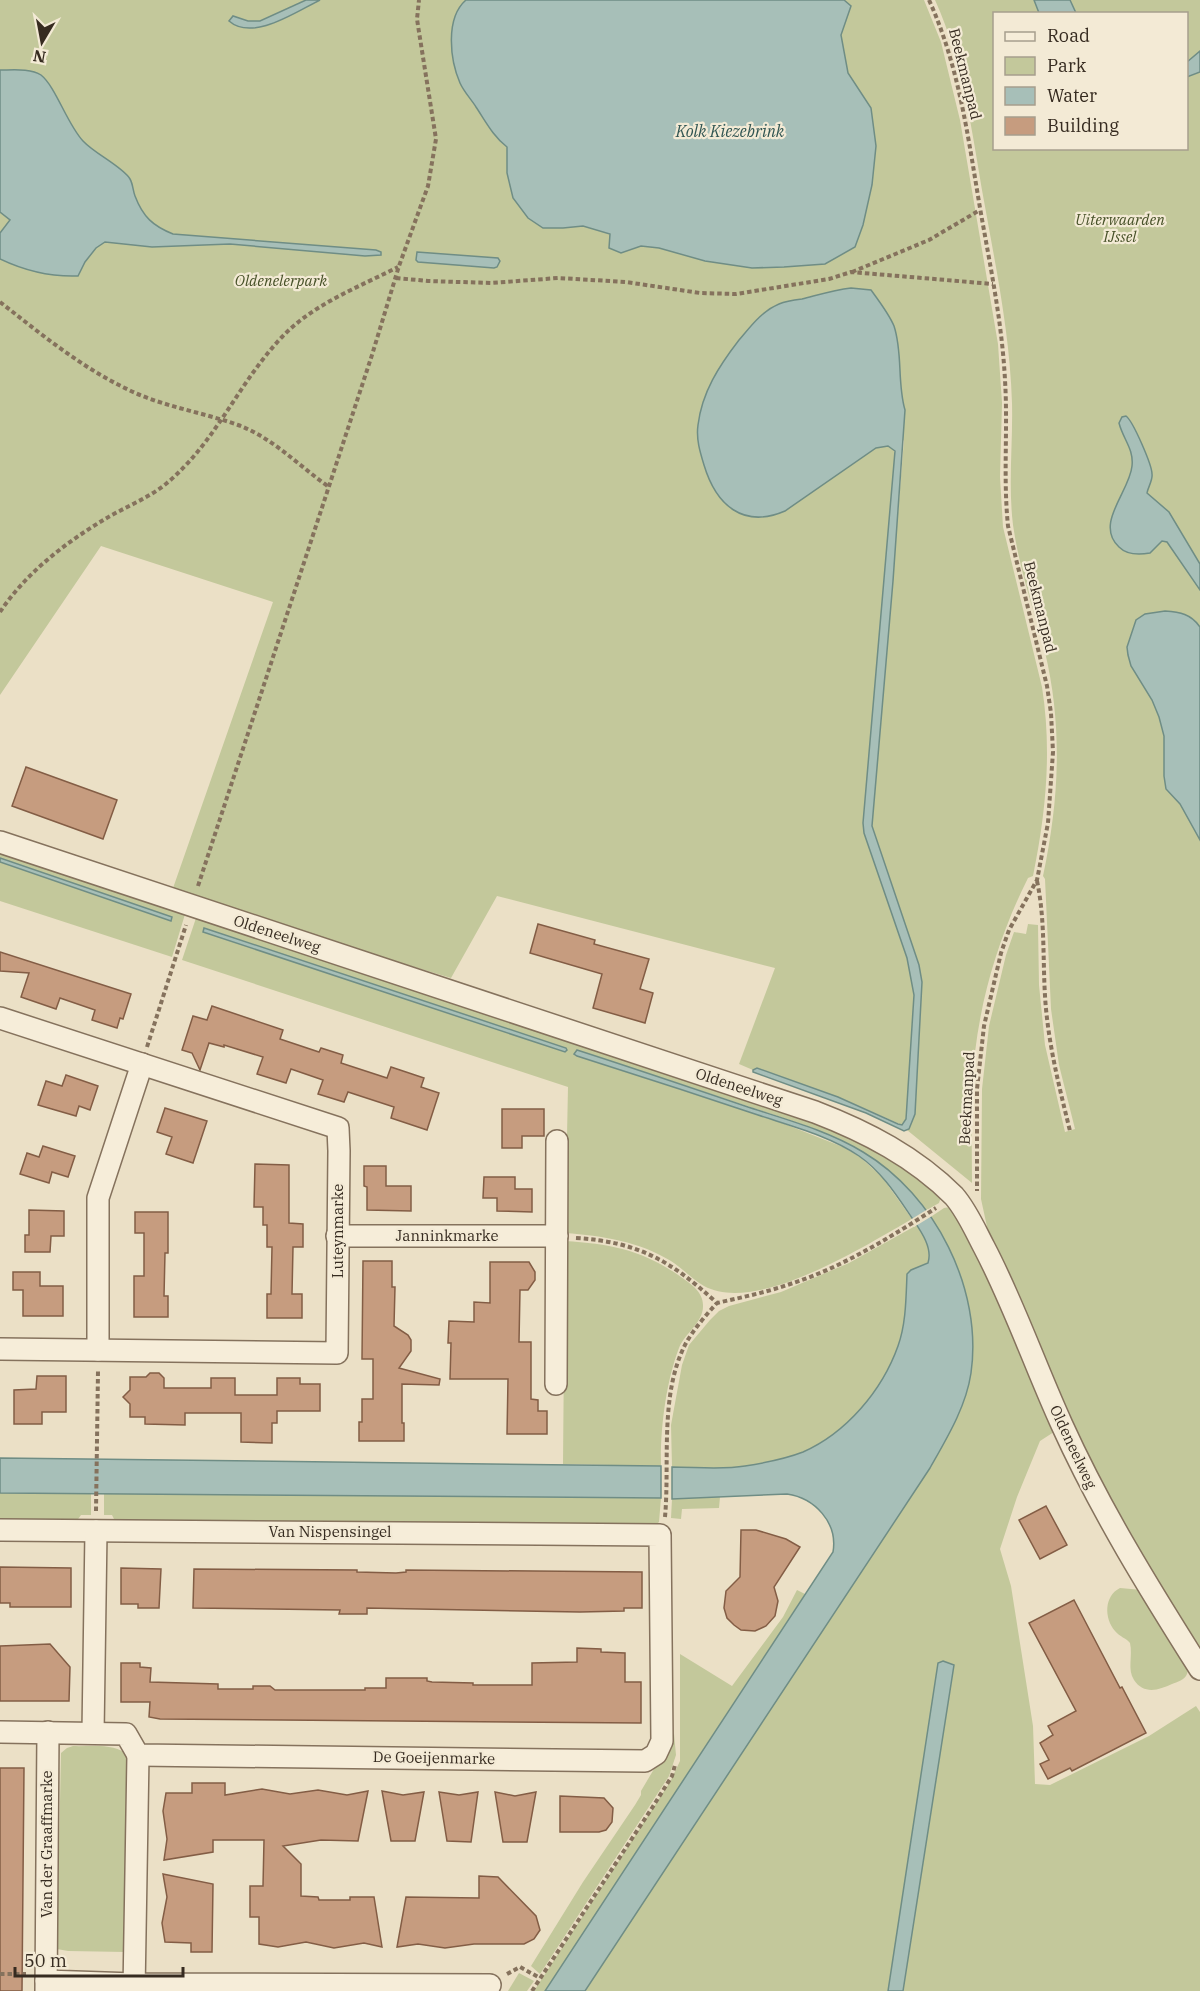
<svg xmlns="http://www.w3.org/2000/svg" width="1200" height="1991" font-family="'IBM Plex Serif',serif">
<rect width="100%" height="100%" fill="#ebe0c6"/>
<g fill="#c3c89b" fill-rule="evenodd">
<path d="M0 0H924L941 42 960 120 998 344 1002 403 1000 477 1003 527 1042 687C1052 751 1046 812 1033 876L1028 878C995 944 975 1016 972 1090 971 1121 972 1152 972 1183L907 1130 915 1114 922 982 919 965 872 826 904 440 893 448 895 454 864 833 907 958 914 995 907 1112 906 1119 902 1125 838 1097 757 1068 753 1070 739 1064 775 968 497 896 451 978 232 912 172 891 273 602 101 546 0 695Z"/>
<path d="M935 0H1200V1666L1134 1565 989 1236 981 1199 982 1089 989 1026 1006 955 1014 932 1026 934 1028 924 1038 925 1039 985 1045 1045 1065 1132 1075 1129 1059 1065 1051 1009 1045 879 1043 876C1059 801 1063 728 1045 652 1034 610 1019 568 1013 525 1008 484 1013 444 1012 403 1010 335 996 268 984 201 972 133 964 64 935 0ZM994 14H1186V148H994Z"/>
<polygon points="0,849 186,911 172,957 0,901 0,862 170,920 172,917 0,858"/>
<path d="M197 915 775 1105 892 1156 941 1197 939 1203 925 1211C909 1189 889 1168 866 1154 830 1131 786 1119 747 1106 690 1087 633 1068 577 1050L574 1054 577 1056 777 1121 843 1147 860 1157 882 1177 912 1219C866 1245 757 1315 704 1286 692 1279 682 1268 671 1261 638 1241 603 1236 565 1233L568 1087 182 960ZM203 929 565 1052 203 932Z"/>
<polygon points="950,1207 964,1226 1057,1430 1040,1441 1017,1497 1000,1549 1011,1586 1033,1726 1035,1784 1050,1785 1149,1736 1196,1706 1200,1712 1200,1991 903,1991 954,1665 943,1661 938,1663 888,1991 585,1991 930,1468 958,1416 971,1373 972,1351 968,1302 929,1218 944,1208"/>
<path d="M917 1225C925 1234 931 1251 928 1263L911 1270 907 1274C906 1298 906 1324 898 1346 882 1391 846 1433 803 1452 785 1459 764 1463 745 1466 722 1470 696 1467 672 1467L671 1425 682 1365 689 1345 710 1320 719 1311 729 1306 781 1292 849 1263Z"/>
<path d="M565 1241C611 1244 643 1250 681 1277 691 1284 703 1292 703 1305 704 1322 685 1333 679 1348 666 1382 660 1430 661 1466L563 1464Z"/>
<polygon points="0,1493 91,1493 91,1515 81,1515 76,1522 0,1522"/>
<polygon points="104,1493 661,1498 659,1522 652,1528 116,1523 112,1515 104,1515"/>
<polygon points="720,1497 719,1508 682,1509 681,1519 671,1518 672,1499"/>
<path d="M1120 1588 1142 1590 1189 1664C1188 1668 1188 1671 1187 1674 1185 1680 1177 1682 1172 1684 1159 1690 1144 1695 1134 1680 1127 1669 1133 1656 1130 1643 1126 1638 1120 1637 1115 1631 1104 1618 1104 1596 1120 1588Z"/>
<polygon points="797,1590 805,1594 545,1991 534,1991 670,1782 680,1761 680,1654 732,1686 783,1617"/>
<polygon points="674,1734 676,1755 669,1776 540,1974 531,1966 583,1882 635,1805 641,1795 641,1791 667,1747 670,1737"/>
<path d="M73 1746C90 1747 116 1742 128 1756L126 1952 68 1951 57 1949 61 1753 67 1748Z"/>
<polygon points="519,1973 534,1981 527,1991 508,1991"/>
</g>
<g fill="#a7bfb8" stroke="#6f8d85" stroke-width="1.5">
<path d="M306 0H320C297 11 253 42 229 21L233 16 248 21H260Z"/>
<path d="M466 0H844L851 6 841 35 848 73 871 108 876 146 872 185 863 225 855 247 825 264 784 267 752 268 705 261 659 248 641 246 621 253 609 248 610 234 583 226 563 228H543L528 218 513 198 507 173V147C493 136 486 122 476 107 471 99 464 92 460 83 450 60 445 18 466 0Z"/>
<polygon points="1034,0 1070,0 1076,13 1039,13"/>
<polygon points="1200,51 1200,72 1187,77 1187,62"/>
<path d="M0 70C12 70 31 68 41 75 56 87 67 124 83 141 95 154 123 167 130 179 133 184 133 191 135 196 143 217 153 226 173 234L376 250 381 252V255L365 256 230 244 152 247 105 242 96 248 85 262 78 276C50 277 25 271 0 259V233L10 220 0 212Z"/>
<polygon points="417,252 498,258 500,261 497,267 494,268 418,262 416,260"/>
<path d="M851 288 871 290C879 301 889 314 894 326 903 353 897 383 905 410L893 581 872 826 919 965 922 982 915 1114 909 1129 904 1131 866 1113 753 1072V1070L757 1068 838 1097 898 1124 902 1125 906 1119 914 995 907 958 864 833 863 823 895 451 888 446 876 448 785 511C743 529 716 505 704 465 700 452 696 439 698 425 702 392 719 366 739 340 751 326 762 311 779 304 786 301 794 300 802 299 818 295 834 290 851 288Z"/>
<path d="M1126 416C1133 421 1152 465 1152 474 1153 480 1148 487 1147 493L1169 512 1200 564V590L1167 542 1162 541 1150 553C1139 555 1127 555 1119 547 1094 524 1130 491 1132 466 1134 449 1123 439 1119 423L1122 417Z"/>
<path d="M1165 611C1180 612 1191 614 1200 627V840L1180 804 1166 789 1164 776V736L1159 717 1152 700 1131 666 1128 655 1127 647 1136 620 1145 614Z"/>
<polygon points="0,858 172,917 171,921 0,862"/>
<polygon points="204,928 566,1048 567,1050 565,1052 203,932"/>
<path d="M577 1050C633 1068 689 1087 745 1106 784 1119 827 1130 863 1152 935 1195 983 1289 971 1373 966 1407 947 1438 930 1468L585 1991H545L833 1552C838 1523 815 1498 787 1494L672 1499V1467C696 1467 722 1470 745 1466 764 1463 785 1459 803 1452 846 1433 882 1391 898 1346 906 1324 906 1298 907 1274L911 1270 928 1263C933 1247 920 1230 912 1218 897 1196 882 1172 859 1156 830 1136 791 1126 758 1115 698 1095 637 1075 577 1056L574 1054Z"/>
<polygon points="0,1458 661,1466 661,1498 0,1493"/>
<polygon points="943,1661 954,1665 903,1991 888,1991 938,1663"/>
</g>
<polygon fill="#ebe0c6" points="928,1209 932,1216 914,1227 910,1220"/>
<g fill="#c69c7f" stroke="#835d45" stroke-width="1.5">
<polygon points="26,767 117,800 103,839 12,806"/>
<polygon points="538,924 595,940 594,944 649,959 640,989 653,993 645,1023 593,1008 602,974 530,953"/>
<polygon points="0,952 131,994 123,1019 120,1018 117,1028 92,1020 95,1010 60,998 56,1009 21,997 29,973 0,971"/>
<polygon points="212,1006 283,1030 280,1039 319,1052 321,1048 343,1055 341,1063 387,1078 391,1067 424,1078 421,1087 439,1093 427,1130 391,1118 394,1107 348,1092 344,1102 318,1094 323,1080 291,1069 286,1083 257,1074 263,1057 224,1045 224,1047 209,1043 200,1070 192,1053 182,1050 193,1016 207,1020"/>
<polygon points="66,1075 98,1086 90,1110 79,1106 76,1116 38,1105 46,1081 62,1086"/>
<polygon points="165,1108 207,1121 193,1163 166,1154 172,1137 157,1132"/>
<polygon points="502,1109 544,1109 544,1136 522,1136 522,1148 502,1148"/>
<polygon points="43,1146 75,1156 68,1177 52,1172 49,1183 20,1174 27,1153 39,1157"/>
<polygon points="255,1164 289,1165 289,1223 303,1224 303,1247 293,1247 292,1294 302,1294 302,1318 267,1318 267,1294 271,1294 272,1247 267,1247 267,1225 263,1225 263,1207 254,1207"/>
<polygon points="364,1166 386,1166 386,1186 411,1186 411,1211 367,1210 367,1187 364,1186"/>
<polygon points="484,1177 515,1177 515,1189 532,1189 532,1212 497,1211 497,1198 483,1198"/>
<polygon points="29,1210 64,1211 64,1236 51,1236 50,1252 25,1252 25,1235 29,1235"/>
<polygon points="135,1212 168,1212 168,1253 165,1253 164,1296 168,1296 168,1317 134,1317 134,1276 144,1276 144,1233 135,1233"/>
<polygon points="363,1261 392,1261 392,1287 395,1287 394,1326 408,1335 411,1340 411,1351 399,1368 440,1379 439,1385 402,1384 402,1423 404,1423 404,1441 359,1441 359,1422 362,1422 362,1399 373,1399 373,1359 362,1359"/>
<polygon points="490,1262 529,1262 535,1272 535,1280 528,1290 520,1290 519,1342 531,1342 531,1399 538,1400 538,1411 547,1411 547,1434 507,1434 508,1379 450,1379 451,1343 448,1343 449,1321 474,1322 474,1302 490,1303"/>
<polygon points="13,1272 40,1272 40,1286 63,1286 63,1316 23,1316 23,1290 13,1290"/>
<polygon points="150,1373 159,1373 164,1378 164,1388 211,1388 211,1378 235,1378 235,1395 277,1395 277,1378 300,1378 300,1384 320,1384 320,1411 277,1411 277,1423 272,1423 272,1443 241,1442 241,1413 185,1413 185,1425 145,1424 145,1417 130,1417 130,1404 123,1397 130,1390 130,1377 146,1377"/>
<polygon points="37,1376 66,1376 66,1412 42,1412 42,1424 14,1424 14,1390 36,1389"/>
<polygon points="1046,1506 1067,1545 1040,1559 1019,1520"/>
<polygon points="741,1530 756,1530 786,1539 800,1547 774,1587 778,1601 775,1616 766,1626 755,1631 741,1630 734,1625 727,1618 724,1608 726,1591 740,1577"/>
<polygon points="0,1567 71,1568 71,1607 10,1607 10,1603 0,1603"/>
<polygon points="121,1568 161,1569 159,1608 138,1608 138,1604 121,1604"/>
<polygon points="194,1569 357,1570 357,1572 396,1573 406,1572 406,1570 642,1572 642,1608 624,1608 624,1611 580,1612 367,1608 367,1614 339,1614 340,1610 193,1608"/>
<polygon points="1074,1600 1120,1688 1122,1687 1146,1733 1072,1771 1070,1768 1048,1779 1040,1764 1049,1760 1040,1743 1053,1735 1048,1726 1076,1711 1029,1623"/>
<polygon points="50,1644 70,1667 69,1701 0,1701 0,1646"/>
<polygon points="577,1648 601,1649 601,1652 625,1653 625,1682 641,1682 641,1723 160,1719 149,1717 150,1702 121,1702 121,1663 140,1663 140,1667 151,1668 150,1682 218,1684 218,1689 253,1689 253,1686 270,1686 275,1690 365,1690 365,1688 386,1688 386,1678 427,1678 427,1681 432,1682 473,1683 473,1685 532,1685 532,1663 577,1662"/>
<polygon points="0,1768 24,1768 22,1991 0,1991"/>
<polygon points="192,1783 225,1783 225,1795 262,1789 290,1794 318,1790 347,1795 368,1791 358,1841 321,1840 283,1846 301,1864 301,1896 318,1897 319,1900 350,1900 350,1897 374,1897 382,1947 364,1943 334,1948 306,1942 278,1947 259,1944 259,1917 250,1917 250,1886 263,1886 264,1840 213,1840 213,1852 164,1860 167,1839 163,1811 166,1793 192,1793"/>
<polygon points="382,1791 403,1795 424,1792 415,1841 391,1841"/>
<polygon points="439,1792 459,1795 478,1792 471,1842 447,1841"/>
<polygon points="495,1792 515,1796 536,1792 527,1842 503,1842"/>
<polygon points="560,1796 604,1798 613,1808 612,1822 606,1830 599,1832 560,1832"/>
<polygon points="163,1874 213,1884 212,1952 191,1952 191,1943 165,1942 162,1923 167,1897"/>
<polygon points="479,1876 498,1877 536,1916 540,1930 534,1939 524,1944 474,1944 445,1948 418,1944 397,1947 406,1897 479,1898"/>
</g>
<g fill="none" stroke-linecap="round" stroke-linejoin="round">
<g stroke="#85725d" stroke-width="24">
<g id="street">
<path d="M0 842 815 1112C867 1132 915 1157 954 1196 967 1211 975 1230 984 1247 1014 1304 1035 1366 1062 1425 1101 1511 1150 1590 1200 1669"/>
<polyline points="0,1018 338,1128 339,1151 337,1353 0,1349"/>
<polyline points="337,1236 557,1236"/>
<polyline points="98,1350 98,1198 142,1064"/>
<polyline points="556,1384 557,1141"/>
<polyline points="0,1530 660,1535 662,1741 656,1754 645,1761 138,1755 126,1734 0,1732"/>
<polyline points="93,1733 96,1531"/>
<polyline points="46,1981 134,1984 490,1985"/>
<polyline points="46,1991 48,1732"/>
<polyline points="134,1991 138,1755"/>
</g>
</g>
<g stroke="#85725d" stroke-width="4" stroke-dasharray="4.5 3" stroke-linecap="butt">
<path d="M929 0C959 66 968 137 980 208 990 265 1002 322 1005 380 1008 429 1003 477 1008 526L1047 686 1051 713 1053 752 1048 823 1037 880 1009 930 1001 953 984 1026 977 1089V1191"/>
<polyline points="852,272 929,240 980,210"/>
<polyline points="396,278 428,281 491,283 558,278 626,282 700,293 736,294 829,279 851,272 993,284"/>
<path d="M0 302C41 334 82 368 129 390 164 407 202 412 238 425 273 438 299 466 329 487"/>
<path d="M0 612C26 573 65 543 105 519 125 507 149 498 167 483 217 441 238 383 282 337 313 304 359 287 398 267"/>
<path d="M1037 881C1046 923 1042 966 1046 1009 1050 1051 1060 1090 1070 1131"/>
<polyline points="198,886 372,355 399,266 428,186 436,139 419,32 417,19 419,0"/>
<polyline points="147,1047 186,925"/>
<path d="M576 1238C639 1242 671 1261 717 1303 743 1297 768 1292 793 1283 843 1267 892 1236 936 1208"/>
<polyline points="96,1511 98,1371"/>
<path d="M665 1517C670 1462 659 1394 686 1343 694 1329 706 1315 717 1303"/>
<polyline points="0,1974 26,1974"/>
<polyline points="507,1974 520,1967 540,1978"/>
<polyline points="532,1991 652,1808 672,1776 675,1765"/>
</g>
<use href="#street" stroke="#f6edd9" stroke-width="21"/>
</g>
<g text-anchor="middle" stroke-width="4.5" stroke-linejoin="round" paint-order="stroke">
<g font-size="15" fill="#362b20" stroke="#f3ead5">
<text transform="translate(965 74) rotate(76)" y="5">Beekmanpad</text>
<text transform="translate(1040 607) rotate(76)" y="5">Beekmanpad</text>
<text transform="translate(277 934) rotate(18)" y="5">Oldeneelweg</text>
<text transform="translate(739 1087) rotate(18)" y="5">Oldeneelweg</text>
<text transform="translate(967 1098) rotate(-87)" y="5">Beekmanpad</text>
<text transform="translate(338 1231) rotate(-90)" y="5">Luteynmarke</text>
<text x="447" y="1241">Janninkmarke</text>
<text transform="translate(1073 1447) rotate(65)" y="5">Oldeneelweg</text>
<text x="330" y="1537">Van Nispensingel</text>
<text transform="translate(434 1758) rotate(1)" y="5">De Goeijenmarke</text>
<text transform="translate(47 1844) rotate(-90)" y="5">Van der Graaffmarke</text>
</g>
<g font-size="15" font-style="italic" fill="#475128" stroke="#f3ead5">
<text x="1120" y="225">Uiterwaarden<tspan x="1120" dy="17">IJssel</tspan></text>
<text x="281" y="286">Oldenelerpark</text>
</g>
<g font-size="16" font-style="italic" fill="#305552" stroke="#f3ead5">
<text x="730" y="137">Kolk Kiezebrink</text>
</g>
</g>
<rect x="993" y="12" width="195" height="138" fill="#f3ead5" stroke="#a79e8d" stroke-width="1.5"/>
<rect x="1005" y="32" width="30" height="9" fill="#f6edd9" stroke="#a79e8d" stroke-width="1.5"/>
<text x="1047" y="42" font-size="18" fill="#362b20">Road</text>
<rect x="1005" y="57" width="30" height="18" fill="#c3c89b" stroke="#a79e8d" stroke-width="1.5"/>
<text x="1047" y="72" font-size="18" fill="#362b20">Park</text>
<rect x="1005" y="87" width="30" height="18" fill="#a7bfb8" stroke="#a79e8d" stroke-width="1.5"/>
<text x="1047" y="102" font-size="18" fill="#362b20">Water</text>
<rect x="1005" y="117" width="30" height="18" fill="#c69c7f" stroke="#a79e8d" stroke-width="1.5"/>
<text x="1047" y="132" font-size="18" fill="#362b20">Building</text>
<g transform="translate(42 42) rotate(190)" stroke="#f3ead5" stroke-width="4.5" paint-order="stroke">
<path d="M0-4.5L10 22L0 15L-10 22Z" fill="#362b20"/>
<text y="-9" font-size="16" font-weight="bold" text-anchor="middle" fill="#362b20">N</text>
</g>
<path d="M15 1967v9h168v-9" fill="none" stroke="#362b20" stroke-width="3"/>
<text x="24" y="1967" font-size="18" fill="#362b20" stroke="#f3ead5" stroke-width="4.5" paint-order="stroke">50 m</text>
</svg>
